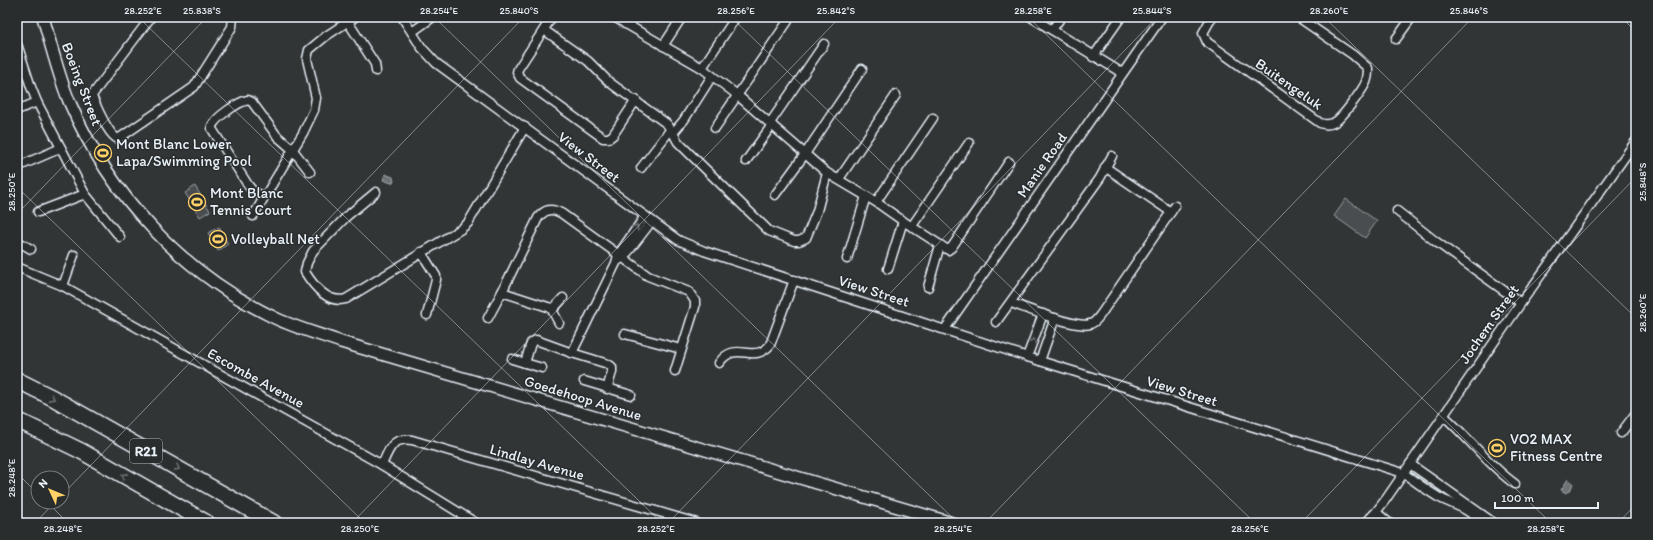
<svg xmlns="http://www.w3.org/2000/svg" width="1653" height="540" font-family="Itim,sans-serif">
<rect width="100%" height="100%" fill="#323536"/>
<filter id="ink" filterUnits="userSpaceOnUse"><feTurbulence type="fractalNoise" baseFrequency=".025" numOctaves="2"/><feDisplacementMap in="SourceGraphic" scale="8" xChannelSelector="R" yChannelSelector="G"/><feConvolveMatrix kernelMatrix="1 2 1 2 8 2 1 2 1" color-interpolation-filters="sRGB"/></filter>
<g filter="url(#ink)">
<g fill="#494d4f" stroke="#989fa4">
<polygon points="195,186 210,211 200,217 185,193"/>
<polygon points="1346,199 1377,221 1365,238 1334,216"/>
<polygon points="219,227 228,244 218,251 208,233"/>
</g>
<g fill="#6e7376" stroke="#9fa5aa">
<polygon points="385,174 393,177 394,182 391,183 383,180"/>
<polygon points="1568,479 1573,483 1571,489 1566,493 1561,490"/>
</g>
<g fill="none" stroke-linecap="round" stroke-linejoin="round">
<g stroke="#e8f1f8" stroke-width="11">
<g id="street">
<path d="M151 17 93 94 92 97C98 108 107 134 118 139L194 87 232 27 233 17"/>
<path d="M402 17 422 48 436 63 678 240 704 251 1040 361 1403 473C1415 481 1426 490 1438 497 1451 504 1472 509 1480 523"/>
<polyline points="552,17 518,69 517,72 520,78 603,138 609,138 613,135 636,100"/>
<polyline points="614,17 702,68 736,94 827,173 876,202 903,221 948,250 952,247 1009,162"/>
<polyline points="1031,17 1122,73"/>
<path d="M1212 17 1203 33 1207 42 1320 123C1325 125 1330 125 1335 122 1342 118 1360 93 1364 86 1368 80 1368 74 1368 68L1353 55 1298 17"/>
<polyline points="348,22 375,64 376,71"/>
<polyline points="625,24 630,17"/>
<polyline points="544,30 588,61 609,82 667,124 673,133"/>
<polyline points="1052,30 1061,17"/>
<polyline points="412,32 433,17"/>
<polyline points="1396,39 1412,17"/>
<polyline points="17,44 31,87 37,102 85,194 120,237"/>
<polyline points="663,46 682,17"/>
<polyline points="1093,57 1121,17"/>
<polyline points="702,68 736,17"/>
<polyline points="712,76 684,120 673,133 678,142 690,154 769,231 794,241 799,241 806,238 817,211 827,173"/>
<polyline points="17,110 37,102"/>
<polyline points="770,123 824,44"/>
<polyline points="715,128 788,21"/>
<polyline points="746,161 772,125"/>
<polyline points="17,167 61,148"/>
<polyline points="1105,167 1171,212"/>
<polyline points="641,168 671,129"/>
<polyline points="839,179 896,95"/>
<path d="M376 192 347 216 313 251 307 263 305 272C313 285 328 304 346 299L461 229 468 223 525 127"/>
<polyline points="775,195 805,154 862,69"/>
<path d="M263 197 252 190 248 185 212 129V126C216 117 238 102 248 100L252 102 277 136 293 150 310 172"/>
<polyline points="876,202 933,118"/>
<polyline points="1397,211 1435,241 1521,303"/>
<polyline points="38,212 85,194"/>
<polyline points="253,216 303,133 314,110 316,98 307,59 309,50 326,36 355,17"/>
<polyline points="912,226 969,143"/>
<polyline points="17,241 31,249"/>
<polyline points="421,252 436,276 436,280 427,315"/>
<polyline points="847,259 866,196"/>
<polyline points="619,260 628,252 652,221"/>
<polyline points="17,267 63,286 382,465 476,523"/>
<polyline points="888,269 903,221"/>
<polyline points="63,286 74,255"/>
<polyline points="928,287 940,245"/>
<polyline points="502,292 551,308 555,307 563,298"/>
<path d="M1011 303C1026 308 1077 329 1090 324 1095 323 1098 318 1101 314L1175 206"/>
<polyline points="551,308 559,323"/>
<path d="M488 318 502 292 538 218C545 209 551 208 561 213L648 276 689 292 695 301V307L675 371"/>
<polyline points="996,322 1100,178 1112,156"/>
<polyline points="945,329 1162,17"/>
<polyline points="625,334 681,349"/>
<polyline points="572,353 608,364 612,367 612,372 607,389"/>
<polyline points="1027,357 1043,314"/>
<polyline points="512,359 525,363 531,343 536,340 572,353 616,263 618,255 645,216"/>
<polyline points="1040,361 1055,318"/>
<polyline points="525,363 542,368"/>
<path d="M719 363C736 339 753 365 770 345L794 280"/>
<polyline points="584,381 631,395"/>
<path d="M1444 416C1469 438 1488 465 1515 484"/>
<polyline points="1621,433 1636,413"/>
<polyline points="1410,464 1494,523"/>
<path d="M382 465C389 449 392 437 412 440L697 523"/>
<polyline points="1376,512 1389,523"/>
<polyline points="1365,523 1376,512 1386,499 1521,303 1636,141"/>
</g>
</g>
<g stroke="#e8f1f8" stroke-width="14">
<path id="secondary" d="M43 17C51 45 58 74 69 101 110 196 182 273 275 318 296 328 319 334 341 342L952 523"/>
</g>
<g stroke="#e8f1f8" stroke-width="18">
<g id="highway">
<polyline points="17,380 53,398 274,523"/>
<polyline points="17,420 81,451 207,523"/>
</g>
</g>
<use href="#street" stroke="#2a2d2e" stroke-width="8"/>
<use href="#secondary" stroke="#2a2d2e" stroke-width="11"/>
<use href="#highway" stroke="#2a2d2e" stroke-width="15"/>
</g>
<defs><path id="oneway-chevron" d="M-2-3.5L2.5 0L-2 3.5" fill="none" stroke-width="1.6" stroke-linecap="round" stroke-linejoin="round"/></defs>
<g stroke="#6c7275">
<use href="#oneway-chevron" transform="translate(636 227) rotate(-55)"/>
<use href="#oneway-chevron" transform="translate(1033 341) rotate(-71)"/>
<use href="#oneway-chevron" transform="translate(52 398) rotate(28)"/>
<use href="#oneway-chevron" transform="translate(177 468) rotate(29)"/>
<use href="#oneway-chevron" transform="translate(124 476) rotate(-151)"/>
</g>
</g>
<path fill="none" stroke="#e8f1f8" stroke-width="1" stroke-opacity="0.45" d="M138 17 662 523M434 17 958 523M731 17 1255 523M1028 17 1551 523M1324 17 1636 318M1621 17 1636 32M17 187 365 523M17 214 207 17M17 473 38 494M62 495 524 17M47 502 68 523M35 523 55 502M352 523 840 17M668 523 1157 17M985 523 1473 17M1301 523 1636 177M1618 523 1636 504"/>
<defs>
<g id="stadium-ring" transform="scale(0.9)"><circle r="9.5" fill="#2a2d2e" stroke="#ffd166" stroke-width="1.5"/><path d="M0-5a6.5 5 0 1 0 0 10a6.5 5 0 1 0 0-10ZM-3.5-1.8h7v3.6h-7Z" fill="#ffd166"/></g>
</defs>
<g fill-rule="evenodd">
<use href="#stadium-ring" x="103" y="153"/>
<use href="#stadium-ring" x="197" y="202"/>
<use href="#stadium-ring" x="218" y="239"/>
<use href="#stadium-ring" x="1497" y="448"/>
</g>
<g text-anchor="middle" stroke-width="3" stroke-linejoin="round" paint-order="stroke">
<rect fill="#2a2d2e" stroke="#afb6bb" stroke-width="1" x="130" y="439" width="32" height="24" rx="3"/>
<g font-size="14" font-weight="bold" fill="#e8f1f8">
<text x="146" y="456">R21</text>
</g>
<g font-size="15" fill="#e8f1f8" stroke="#2a2d2e">
<text transform="translate(82 84) rotate(69)" y="5">Boeing Street</text>
<text transform="translate(1289 84) rotate(35)" y="5">Buitengeluk</text>
<text transform="translate(589 157) rotate(37)" y="5">View Street</text>
<text transform="translate(1042 165) rotate(-55)" y="5">Manie Road</text>
<text transform="translate(874 291) rotate(18)" y="5">View Street</text>
<text transform="translate(1489 324) rotate(-55)" y="5">Jochem Street</text>
<text transform="translate(256 378) rotate(29)" y="5">Escombe Avenue</text>
<text transform="translate(1182 391) rotate(17)" y="5">View Street</text>
<text transform="translate(583 398) rotate(17)" y="5">Goedehoop Avenue</text>
<text transform="translate(537 462) rotate(16)" y="5">Lindlay Avenue</text>
</g>
<g font-size="15" fill="#e8f1f8" stroke="#2a2d2e" text-anchor="start">
<text x="116" y="149">Mont Blanc Lower<tspan x="116" dy="17">Lapa/Swimming Pool</tspan></text>
<text x="210" y="198">Mont Blanc<tspan x="210" dy="17">Tennis Court</tspan></text>
<text x="231" y="244">Volleyball Net</text>
<text x="1510" y="444">VO2 MAX<tspan x="1510" dy="17">Fitness Centre</tspan></text>
</g>
</g>
<rect width="1653" height="540" fill="none" stroke="#2a2d2e" stroke-width="44"/>
<g transform="translate(50 490) rotate(314)"><circle r="19" fill="#2a2d2e" stroke="#767b7f"/>
<path d="M0-3L7 15L0 10L-7 15Z" fill="#ffd166"/>
<text y="-6" font-size="11" font-weight="bold" text-anchor="middle" fill="#e8f1f8">N</text>
</g>
<path d="M1495 502v6h103v-6" fill="none" stroke="#e8f1f8" stroke-width="2"/>
<text x="1501" y="502" font-size="12" fill="#e8f1f8" stroke="#2a2d2e" stroke-width="3" paint-order="stroke">100 m</text>
<rect x="22" y="22" width="1609" height="496" fill="none" stroke="#e8f1f8" stroke-width="1.5"/>
<g font-size="10" text-anchor="middle" fill="#e8f1f8">
<text x="143" y="14">28.252°E</text>
<text x="202" y="14">25.838°S</text>
<text x="439" y="14">28.254°E</text>
<text x="519" y="14">25.840°S</text>
<text x="736" y="14">28.256°E</text>
<text x="836" y="14">25.842°S</text>
<text x="1033" y="14">28.258°E</text>
<text x="1152" y="14">25.844°S</text>
<text x="1329" y="14">28.260°E</text>
<text x="1469" y="14">25.846°S</text>
<text transform="translate(1642 182) rotate(-90)" y="4">25.848°S</text>
<text transform="translate(11 192) rotate(-90)" y="4">28.250°E</text>
<text transform="translate(1642 313) rotate(-90)" y="4">28.260°E</text>
<text transform="translate(11 478) rotate(-90)" y="4">28.248°E</text>
<text x="63" y="532">28.248°E</text>
<text x="360" y="532">28.250°E</text>
<text x="656" y="532">28.252°E</text>
<text x="953" y="532">28.254°E</text>
<text x="1250" y="532">28.256°E</text>
<text x="1546" y="532">28.258°E</text>
</g>
</svg>
